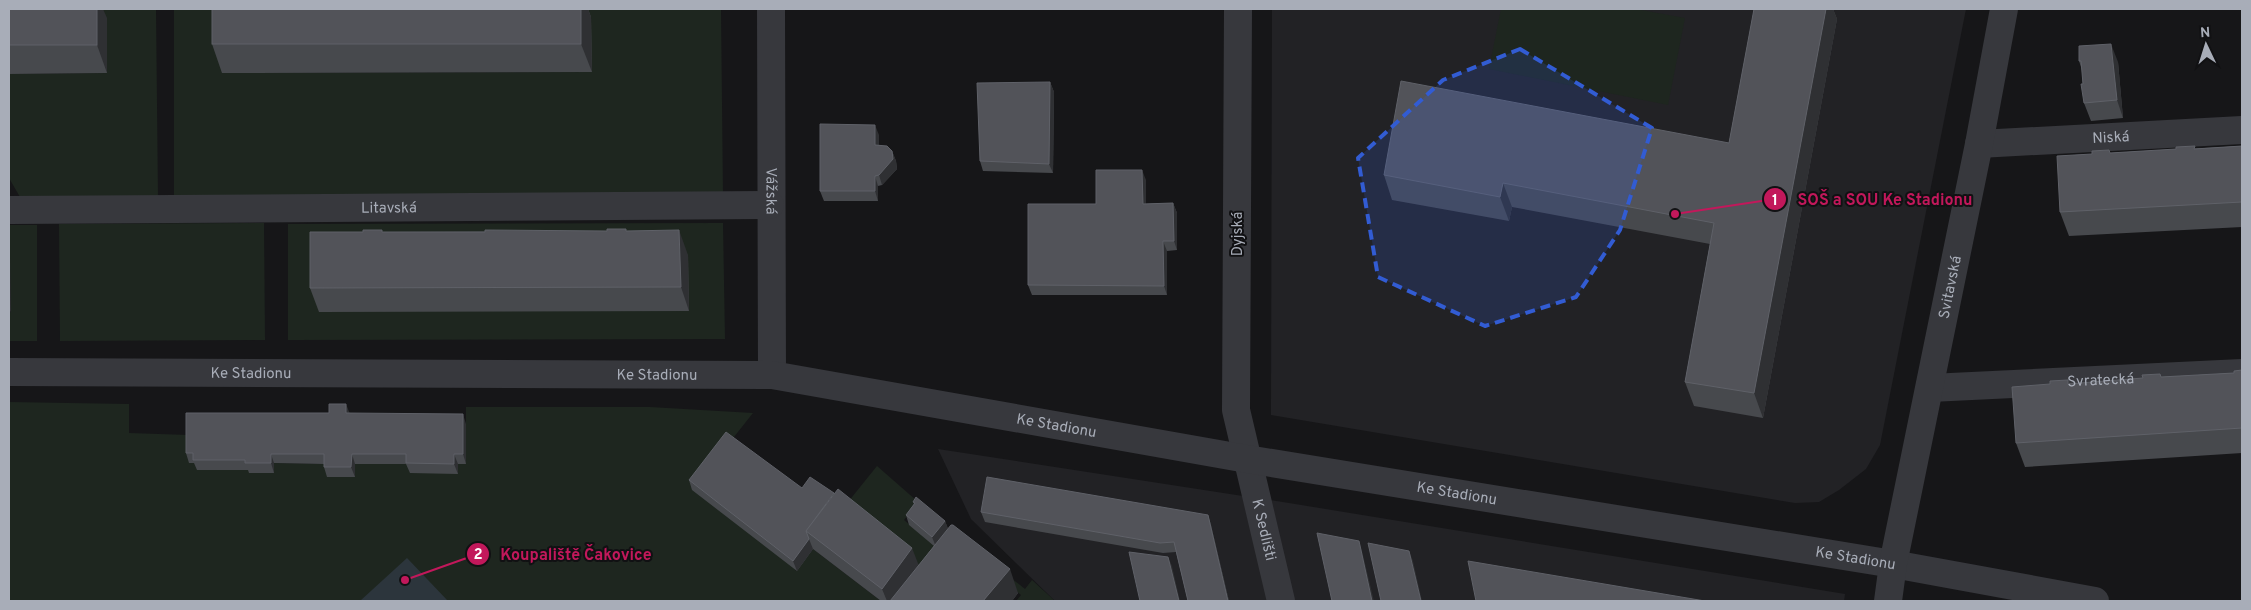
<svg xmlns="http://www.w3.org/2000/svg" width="2251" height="610" font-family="Overpass,sans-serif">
<rect width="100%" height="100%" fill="#161618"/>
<g fill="#222225">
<polygon points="1272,9 1966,9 1880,445 1866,469 1839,490 1819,502 1795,503 1271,415"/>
<polygon points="938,449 1289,503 1845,594 1844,601 1055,601 971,519"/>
</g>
<g fill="#1e261f" fill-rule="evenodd">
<polygon points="9,9 156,9 158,197 20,197 9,178 9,74 107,73"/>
<path d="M174 9H721L723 195 174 196ZM591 17V72L222 73Z"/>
<polygon points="1501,9 1636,9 1685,18 1668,105 1489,69"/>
<polygon points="264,223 265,340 60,341 59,224"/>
<polygon points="723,223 725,339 288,340 288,224"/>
<polygon points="9,225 37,225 37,341 9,341 9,313 11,312"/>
<polygon points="9,402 129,404 129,433 189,435 197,463 249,470 249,473 274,473 274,463 327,464 327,477 355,477 355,464 466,464 466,407 650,407 753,413 730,442 796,571 813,549 881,601 9,601"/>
<polygon points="877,466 949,529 917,504 904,520 936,547 912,601 844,507"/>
<polygon points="967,543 1025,589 1032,580 1055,601 1016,601 1021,595 963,549"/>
</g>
<polygon fill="#2c353c" points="407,558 448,601 360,601"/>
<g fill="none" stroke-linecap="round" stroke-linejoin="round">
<g stroke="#37383d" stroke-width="28">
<path id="s1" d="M771 9 772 375"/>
<path id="s2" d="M1238 9 1236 410 1281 601"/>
<path id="s3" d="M1979 144 2242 130"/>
<path id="s4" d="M9 210 770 205"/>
<path id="s5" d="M9 372 772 375 1247 459 1893 564 2095 601"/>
<path id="s6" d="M1930 388 2242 373"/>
<path id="s7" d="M1888 601 1893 564 1979 144 2004 9"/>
</g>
</g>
<g fill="#47494d">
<polygon points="9,9 107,18 107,73 9,74"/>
<polygon points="212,9 588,9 591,17 592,72 222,73 212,44"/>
<polygon points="1754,9 1833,9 1837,19 1763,418 1694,406 1685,382 1710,244 1512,207 1509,221 1392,200 1384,175 1729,143"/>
<polygon points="2079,61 2118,62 2123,118 2091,121 2084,103 2082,70"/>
<polygon points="1050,82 1054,92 1053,173 983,171 980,161"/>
<polygon points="879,135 879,145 892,151 896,161 897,169 882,185 878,186 878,201 824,201 820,191"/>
<polygon points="2242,146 2242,227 2069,236 2060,212 2110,153"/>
<polygon points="1146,180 1146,204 1173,203 1177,213 1177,250 1167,251 1167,295 1032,295 1028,285"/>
<polygon points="627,231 688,255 689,311 319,312 310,288 383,232"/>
<polygon points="2242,370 2242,453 2025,467 2016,443 2143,378 2160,374 2161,377 2234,373"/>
<polygon points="350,413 466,424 466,464 458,464 458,474 410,473 406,464 355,464 355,477 327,477 324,467 324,464 274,463 274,473 249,473 248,470 197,470 194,463 189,463 186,453"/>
<polygon points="689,480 802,488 919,565 934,546 909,525 906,515 914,504 913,502 945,521 948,529 1018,593 1012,601 881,601 813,549 797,571 692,490"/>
<polygon points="981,512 1208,515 1211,525 1229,601 1188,601 1176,552 1163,553 985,522"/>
</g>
<g fill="#2f3033">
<polygon points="97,9 103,9 107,18 107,73 97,45"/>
<polygon points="581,9 588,9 591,17 592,72 581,44"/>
<polygon points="1826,9 1833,9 1837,19 1763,418 1754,393"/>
<polygon points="2111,44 2118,62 2123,118 2117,100"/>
<polygon points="1050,82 1054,92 1053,173 1049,164"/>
<polygon points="875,125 879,135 879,155 875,145"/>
<polygon points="892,151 896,161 897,169 882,185 879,175"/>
<polygon points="1142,170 1146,180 1146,214 1143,204"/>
<polygon points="875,176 878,186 878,201 875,191"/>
<polygon points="1503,183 1512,207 1509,221 1500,197"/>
<polygon points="1173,203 1177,213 1177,250 1174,241"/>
<polygon points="679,230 688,255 689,311 681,287"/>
<polygon points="1163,241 1167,251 1167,295 1164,286"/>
<polygon points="9,254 10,257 11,313 9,308"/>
<polygon points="346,404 350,414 346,413"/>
<polygon points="463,414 466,424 466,464 463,454"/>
<polygon points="271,454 274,463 274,473 271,463"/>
<polygon points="352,454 355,464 355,477 351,467"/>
<polygon points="454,454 458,464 458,474 454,464"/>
<polygon points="1208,515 1211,525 1229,601 1228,601"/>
<polygon points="945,521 949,531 936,547 932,537"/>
<polygon points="809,539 813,549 797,571 793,561"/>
<polygon points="1359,541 1362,551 1374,601 1372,601"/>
<polygon points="912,548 919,566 893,601 887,601 882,589"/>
<polygon points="1409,551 1413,561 1422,601 1421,601"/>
<polygon points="1168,557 1172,566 1180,601 1179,601"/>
<polygon points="1010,569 1018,593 1012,601 983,601"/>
</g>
<g fill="#525359" stroke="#5f6168">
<rect x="9" y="9" width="88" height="36"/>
<rect x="212" y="9" width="369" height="35"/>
<polygon points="1754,9 1826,9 1754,393 1685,382 1714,223 1503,183 1500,197 1384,175 1401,81 1729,143"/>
<polygon points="2111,44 2117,100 2084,103 2081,84 2083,84 2081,61 2079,61 2079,46"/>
<polygon points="1050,82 1049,164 980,161 977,83"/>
<polygon points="820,124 875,125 875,145 887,146 892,151 893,159 879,175 875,176 875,191 820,191"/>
<polygon points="2195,146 2194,149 2242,146 2242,202 2060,212 2057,156 2092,154 2092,151 2109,150 2110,153 2176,149 2176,147"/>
<polygon points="1096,170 1142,170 1143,204 1173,203 1174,241 1163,241 1164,286 1028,285 1028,204 1096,204"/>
<polygon points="607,229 626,229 626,231 679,230 681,287 310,288 310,232 363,232 363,230 382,230 382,232 485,232 485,230 607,231"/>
<polygon points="2242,370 2242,428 2016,443 2012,387 2050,384 2050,381 2068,380 2068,384 2143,378 2142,375 2160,374 2161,377 2234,373 2234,371"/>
<polygon points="329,404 346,404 346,413 463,414 463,454 454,454 454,464 406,463 406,454 352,454 351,467 324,467 324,454 271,454 271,463 245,463 245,460 193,460 193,453 186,453 186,413 329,413"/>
<polygon points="726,432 802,488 810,477 834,493 806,531 809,539 793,561 689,480"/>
<polygon points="987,477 1208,515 1228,601 1188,601 1174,542 1160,543 981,512"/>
<polygon points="838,489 912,548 882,589 806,531"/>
<polygon points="916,497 945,521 932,537 906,515 915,503 913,502"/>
<polygon points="951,525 953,525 1010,569 983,601 890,601"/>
<polygon points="1317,533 1359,541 1372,601 1332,601"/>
<polygon points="1368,543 1409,551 1421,601 1381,601"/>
<polygon points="1129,552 1168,557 1179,601 1140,601"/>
<polygon points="1468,561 1705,601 1476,601"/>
</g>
<path fill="#325cd3" fill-opacity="0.2" stroke="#325cd3" stroke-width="4" stroke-dasharray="10 6" stroke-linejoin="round" d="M1520 49 1652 128 1620 230 1576 297 1485 326 1378 277 1358 158 1443 80Z"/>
<g text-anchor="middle" stroke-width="4" stroke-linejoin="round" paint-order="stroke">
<g font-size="15" fill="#a8adb8" stroke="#111113">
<text dy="5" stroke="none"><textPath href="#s3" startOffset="132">Niská</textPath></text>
<text dy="5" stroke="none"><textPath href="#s1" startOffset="182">Vážská</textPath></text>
<text dy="5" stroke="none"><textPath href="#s4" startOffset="380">Litavská</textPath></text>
<text transform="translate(1237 234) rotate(-90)" y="5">Dyjská</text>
<text dy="5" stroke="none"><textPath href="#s7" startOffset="320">Svitavská</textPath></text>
<text dy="5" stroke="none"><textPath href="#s5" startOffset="242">Ke Stadionu</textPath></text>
<text dy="5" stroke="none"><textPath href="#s5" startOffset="648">Ke Stadionu</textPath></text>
<text dy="5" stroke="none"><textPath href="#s6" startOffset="171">Svratecká</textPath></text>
<text dy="5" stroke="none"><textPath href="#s5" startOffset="1052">Ke Stadionu</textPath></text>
<text dy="5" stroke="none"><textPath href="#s5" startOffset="1458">Ke Stadionu</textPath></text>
<text dy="5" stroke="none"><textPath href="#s2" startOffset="524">K Sedlišti</textPath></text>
<text dy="5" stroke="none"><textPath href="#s5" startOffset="1862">Ke Stadionu</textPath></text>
</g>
</g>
<path fill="none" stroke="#c2185b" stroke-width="2" d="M1675 214L1775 199M405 580L478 554"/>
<g fill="#c2185b" stroke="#111113" stroke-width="2">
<circle cx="1675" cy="214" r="5"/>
<circle cx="405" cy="580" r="5"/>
<circle cx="1775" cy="199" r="12"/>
<circle cx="478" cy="554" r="12"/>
</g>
<g font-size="15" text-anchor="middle" font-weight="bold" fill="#fff">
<text x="1775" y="205">1</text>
<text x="478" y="559">2</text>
</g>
<g font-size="16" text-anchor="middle" font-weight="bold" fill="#c2185b" stroke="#111113" stroke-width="4" stroke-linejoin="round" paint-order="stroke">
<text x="1885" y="205">SOŠ a SOU Ke Stadionu</text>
<text x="576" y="560">Koupaliště Čakovice</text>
</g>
<rect width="2251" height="610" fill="none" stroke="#a8adb8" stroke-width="20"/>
<g transform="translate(2206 45) rotate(356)" stroke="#111113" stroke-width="4" paint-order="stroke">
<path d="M0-4L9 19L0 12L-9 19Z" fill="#a8adb8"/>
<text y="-8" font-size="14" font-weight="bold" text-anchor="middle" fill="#a8adb8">N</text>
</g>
</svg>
